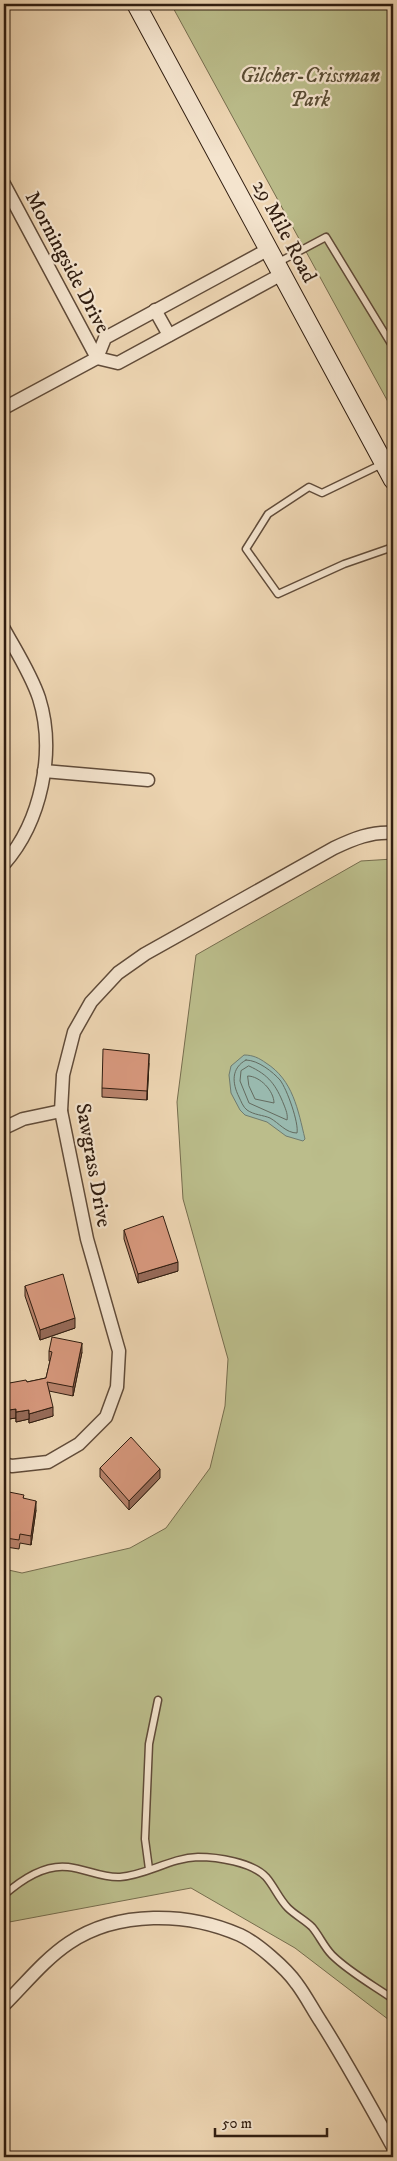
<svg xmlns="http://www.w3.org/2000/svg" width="397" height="2161" font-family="'IM FELL DW Pica',serif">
<rect width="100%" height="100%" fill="#eed6b3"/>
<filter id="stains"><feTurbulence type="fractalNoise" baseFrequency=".004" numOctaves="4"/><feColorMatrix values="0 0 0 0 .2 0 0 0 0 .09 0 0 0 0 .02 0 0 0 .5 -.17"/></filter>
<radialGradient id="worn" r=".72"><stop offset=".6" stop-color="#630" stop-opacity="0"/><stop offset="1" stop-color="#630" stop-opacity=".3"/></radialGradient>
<g fill="#bbbd8b" stroke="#766d4e">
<polygon points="171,4 393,4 393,411"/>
<polygon points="393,859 393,2023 295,1948 191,1888 4,1923 4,1569 22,1573 130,1548 166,1528 210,1468 225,1406 228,1359 183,1199 177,1102 196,955 361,861"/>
</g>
<path fill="#99b9ae" stroke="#6f7b6f" d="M244 1055C253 1055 259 1058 266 1063 293 1080 298 1110 305 1139L303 1141 286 1136 267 1122 245 1115 240 1110 231 1093 229 1075 231 1066Z"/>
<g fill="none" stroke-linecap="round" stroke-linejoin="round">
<g stroke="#646b5f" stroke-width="1">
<path d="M246 1060C258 1060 273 1072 280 1080 287 1089 299 1123 297 1133 286 1133 279 1123 270 1118 263 1115 254 1115 247 1110 243 1107 241 1101 239 1097 232 1083 231 1068 246 1060Z"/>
<path d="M249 1066C269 1075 276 1085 284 1105 286 1110 288 1115 287 1120L249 1103 240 1081 241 1071Z"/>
<path d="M248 1076C260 1076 274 1091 274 1103L255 1099 249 1086Z"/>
</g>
<g stroke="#604b39" stroke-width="9">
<g id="lane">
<polyline points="277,263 326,237 393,347"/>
<polyline points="382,464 322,493 309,487 268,514 246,549 278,594 344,564 393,547"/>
<polyline points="149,1869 145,1839 149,1744 158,1700"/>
<path d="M4 1895C21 1880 44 1864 68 1867 86 1869 102 1878 120 1877 147 1875 170 1858 198 1857 217 1857 252 1862 266 1877 274 1886 279 1899 288 1908 295 1915 305 1920 312 1927 319 1935 324 1947 332 1955 349 1972 373 1985 393 1999"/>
</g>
</g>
<g stroke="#604b39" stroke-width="15">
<g id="street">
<polyline points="4,184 97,358"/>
<polyline points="155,310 169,335"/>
<polyline points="97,358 118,363 282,274"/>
<polyline points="4,408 97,358 105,338 269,249"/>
<path d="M4 629C16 651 31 674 39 698 56 752 41 822 4 864"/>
<polyline points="44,771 148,780"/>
<polyline points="4,1128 23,1119 61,1111"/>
<path d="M4 1464 12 1466 48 1462 79 1444 106 1417 117 1387 119 1351 87 1239 61 1111 63 1075 74 1032 91 1002 118 973 145 954 334 848C353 839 372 831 393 833"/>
<path d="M4 2005C25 1984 45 1959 69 1943 118 1910 188 1912 240 1935 257 1943 286 1968 297 1984 306 1996 313 2010 321 2022 347 2063 370 2105 393 2147"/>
<polyline points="4,2156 4,2157"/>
</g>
</g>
<g stroke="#301d10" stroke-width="20">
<polyline id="secondary" points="136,4 393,480"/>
</g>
<use href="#lane" stroke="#f4e4ce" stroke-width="6"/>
<use href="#street" stroke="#f4e4ce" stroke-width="12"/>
<use href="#secondary" stroke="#f4e4ce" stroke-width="18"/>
</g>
<g fill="#b9836c" stroke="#301d10">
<polygon points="149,1063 147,1100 102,1097 102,1088"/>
<polygon points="124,1230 178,1271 138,1283 124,1239"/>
<polygon points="25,1286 75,1328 40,1340 25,1296"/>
<polygon points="49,1351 82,1352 73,1396 49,1391 53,1416 29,1423 29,1419 16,1422 16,1418 9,1419 4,1395 4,1384 27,1382 46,1378 50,1361 49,1361"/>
<polygon points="100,1468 160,1478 129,1510 100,1477"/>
<polygon points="4,1491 24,1498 36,1510 31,1545 20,1543 19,1549 6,1547 6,1543 4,1543"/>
</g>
<g fill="#966a58" stroke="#301d10">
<polygon points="149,1054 149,1063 147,1100 147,1091"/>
<polygon points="178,1262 178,1271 138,1283 138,1274"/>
<polygon points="75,1318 75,1328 40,1340 40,1330"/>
<polygon points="82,1343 82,1352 73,1396 73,1387"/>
<polygon points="53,1407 53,1416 29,1423 29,1414"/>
<polygon points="16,1409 16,1418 9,1419 9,1410"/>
<polygon points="29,1410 29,1419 16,1422 16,1412"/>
<polygon points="160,1469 160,1478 129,1510 129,1501"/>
<polygon points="36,1501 36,1510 31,1545 31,1536"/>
</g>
<g fill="#d7987d" stroke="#301d10">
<polygon points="103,1049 149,1054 147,1091 102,1088"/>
<polygon points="163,1216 178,1262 138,1274 124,1230"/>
<polygon points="63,1274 75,1318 40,1330 25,1286"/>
<polygon points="52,1337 82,1343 73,1387 47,1382 53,1407 29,1414 29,1410 16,1412 16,1409 9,1410 4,1384 26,1380 27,1382 46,1378 52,1352 49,1351"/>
<polygon points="131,1437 160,1469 129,1501 100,1468"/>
<polygon points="4,1491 24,1495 23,1498 36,1501 31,1536 20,1534 19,1540 6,1538 7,1534 4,1534"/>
</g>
<g text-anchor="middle" stroke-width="4.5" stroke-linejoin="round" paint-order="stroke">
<g font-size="21" font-style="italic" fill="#5a4d35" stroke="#f4e4ce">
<text x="310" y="82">Gilcher-Crissman<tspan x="310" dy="24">Park</tspan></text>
</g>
<g font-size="21" fill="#301d10" stroke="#f4e4ce">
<text transform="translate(285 231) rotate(62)" y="7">29 Mile Road</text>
<text transform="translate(68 262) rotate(62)" y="7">Morningside Drive</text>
<text transform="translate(94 1165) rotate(80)" y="7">Sawgrass Drive</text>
</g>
</g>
<rect width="397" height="2161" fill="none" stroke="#eed6b3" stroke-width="20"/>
<rect x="5" y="5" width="387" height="2151" fill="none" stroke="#301d10" stroke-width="2.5"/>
<rect x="10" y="10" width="377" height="2141" fill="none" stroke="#301d10"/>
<path d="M215 2128v8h112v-8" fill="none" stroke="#301d10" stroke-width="2.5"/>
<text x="222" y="2128" font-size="15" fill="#301d10" stroke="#f4e4ce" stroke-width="4" paint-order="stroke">50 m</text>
<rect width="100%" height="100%" filter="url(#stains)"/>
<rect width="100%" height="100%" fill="url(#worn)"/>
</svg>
